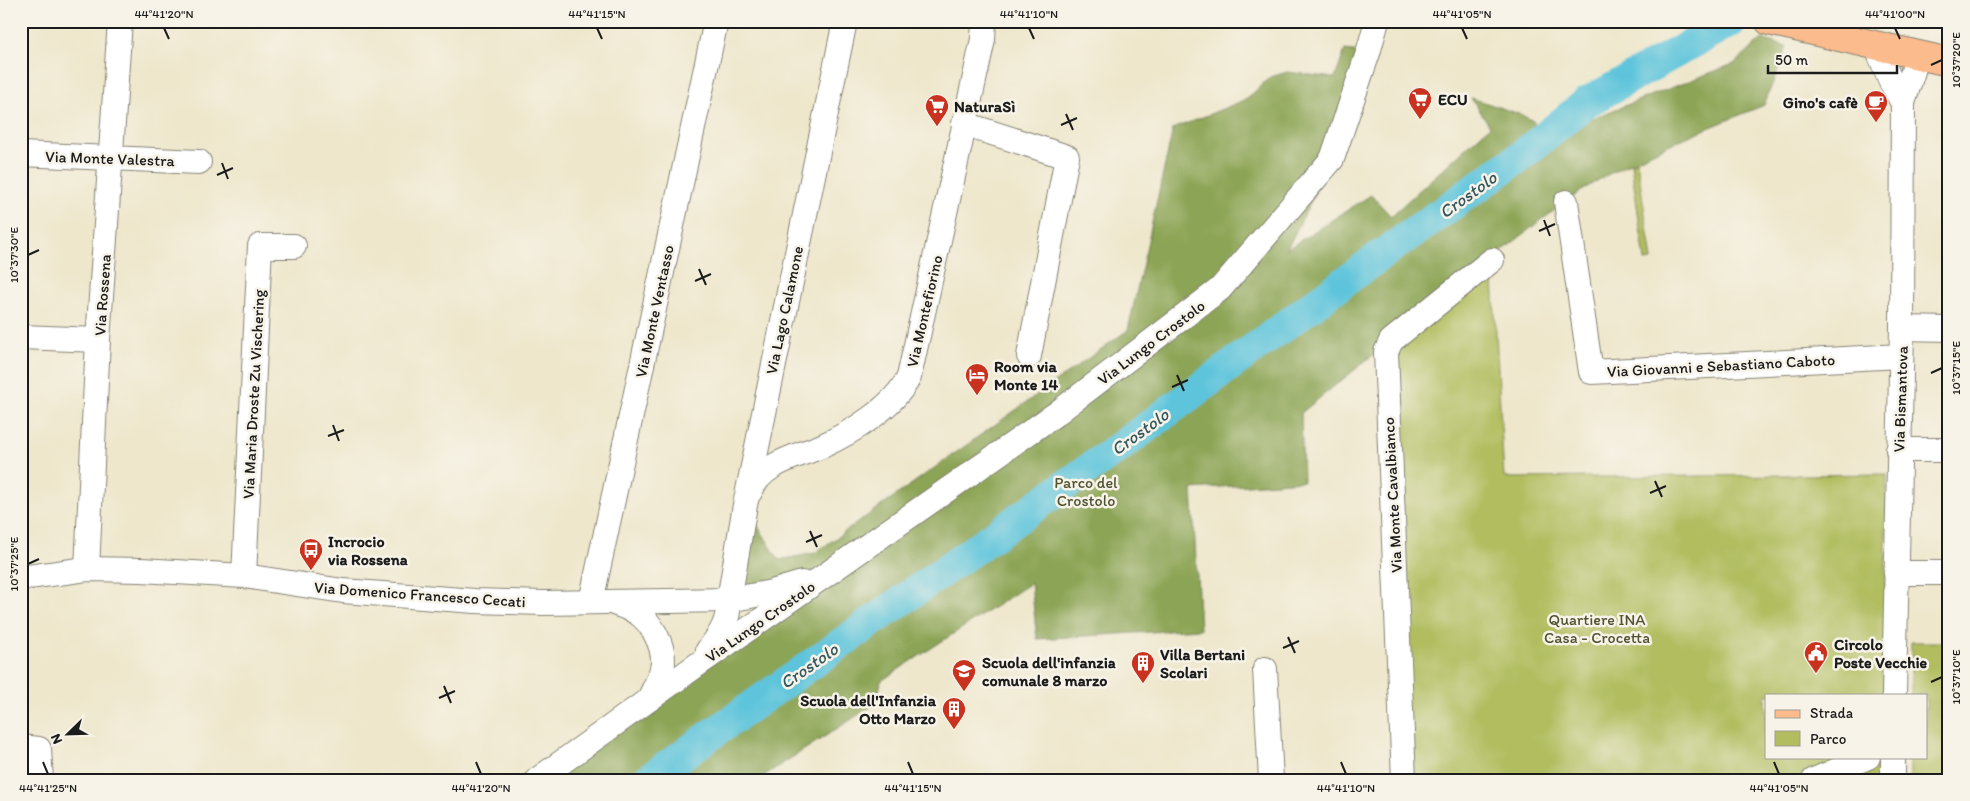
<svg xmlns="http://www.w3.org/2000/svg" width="1970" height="801" font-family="Itim,sans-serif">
<rect width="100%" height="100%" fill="#f7f3e8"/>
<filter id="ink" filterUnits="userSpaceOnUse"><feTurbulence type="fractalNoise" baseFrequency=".02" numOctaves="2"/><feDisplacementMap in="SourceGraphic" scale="10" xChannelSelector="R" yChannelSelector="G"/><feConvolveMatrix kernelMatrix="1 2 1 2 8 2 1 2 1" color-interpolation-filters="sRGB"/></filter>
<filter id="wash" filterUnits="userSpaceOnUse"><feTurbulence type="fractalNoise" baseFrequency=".0096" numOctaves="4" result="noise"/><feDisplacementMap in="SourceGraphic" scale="20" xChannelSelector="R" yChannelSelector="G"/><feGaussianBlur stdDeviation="1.12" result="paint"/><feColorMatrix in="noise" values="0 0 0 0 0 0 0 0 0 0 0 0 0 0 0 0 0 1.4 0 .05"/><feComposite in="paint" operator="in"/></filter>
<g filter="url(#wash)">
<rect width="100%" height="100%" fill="#eee7cc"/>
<g fill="#b1bd5e" stroke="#666c3d">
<polygon points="1637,161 1652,260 1645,261 1631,164"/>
<polygon points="1492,260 1504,478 1887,474 1884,695 1766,695 1766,757 1883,757 1883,780 1404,780 1388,345"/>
<polygon points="1911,642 1949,642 1949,780 1910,780 1910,757 1926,757 1926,695 1911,695"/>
</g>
<path fill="#8ca455" stroke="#546038" d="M1762 39 1787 47 1764 105C1712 127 1658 147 1609 174 1583 188 1560 207 1536 224L1301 413 1303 481 1192 489 1200 629 1037 639 1031 583 881 681 877 703 757 780H548L837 575 742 592 751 515 779 560 815 553 1128 330 1173 129 1247 99 1270 77 1287 72 1335 78 1345 50 1368 53 1332 159 1287 249 1371 195 1391 216 1490 126 1471 98 1520 114 1533 121 1558 141 1590 119 1736 63Z"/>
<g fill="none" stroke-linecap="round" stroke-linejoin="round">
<polyline stroke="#5dc4db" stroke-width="31" points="647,780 1117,449 1370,263 1517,159 1587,102 1733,21"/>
</g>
</g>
<g filter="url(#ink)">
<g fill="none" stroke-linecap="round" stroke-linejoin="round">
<g stroke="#858274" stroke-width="26">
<g id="minor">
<polyline points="1876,46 1891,82 1903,103"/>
<polyline points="964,124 1067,157 1029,356"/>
<polyline points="21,154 199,162"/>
<polyline points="1566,202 1591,372 1901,356"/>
<polyline points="1902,328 1949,329"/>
<polyline points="21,337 98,340"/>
<polyline points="1898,450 1949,450"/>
<path d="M750 492C762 463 796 457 822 446 851 433 894 407 909 377L977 67 983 39 984 21"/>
<polyline points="87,569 98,340 120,21"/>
<polyline points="1896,573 1949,573"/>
<polyline points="244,576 260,246 294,246"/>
<polyline points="21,578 87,569 141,570 244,576 343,591 475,601 544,603 729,600 772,592 802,583"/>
<polyline points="591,602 716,21"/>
<path d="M614 603C621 606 629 608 636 612 651 621 664 645 663 663 662 676 654 688 649 699"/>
<path d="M708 650C721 634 729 621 729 600L745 505 845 21"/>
<polyline points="1265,669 1271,780"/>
<polyline points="1894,695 1902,328 1903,103 1918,55"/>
<polyline points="21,747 39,749 41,780"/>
<polyline points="537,780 697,665 1057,413 1220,289 1332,159 1368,53 1377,21"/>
<polyline points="1404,780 1386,352 1391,341 1492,260"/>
<polyline points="1814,780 1868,757"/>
<polyline points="1893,780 1893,757"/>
</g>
</g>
<g stroke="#858274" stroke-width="30">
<polyline id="major" points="1769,21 1949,62"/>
</g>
<use href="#minor" stroke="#fff" stroke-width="24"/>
<use href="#major" stroke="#fbbb8c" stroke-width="28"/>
</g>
</g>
<path fill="none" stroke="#1c1c1c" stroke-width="2" d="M164 28 169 39M597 28 602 39M1029 28 1034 39M1462 28 1467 39M1895 28 1900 39M1931 65 1942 60M1066 114 1073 130M1061 125 1077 118M222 163 228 179M217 175 233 168M1544 220 1550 236M1539 231 1555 224M28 255 39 250M699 269 706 285M695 281 711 274M1931 373 1942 368M1177 375 1184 391M1172 387 1188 380M333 425 339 441M328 436 344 430M1655 481 1662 497M1650 493 1666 486M810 531 817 547M806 542 822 535M28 564 39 559M1288 637 1295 653M1283 648 1299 641M1931 682 1942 677M444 686 451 703M439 698 455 691M43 762 48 774M476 762 481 774M908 762 913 774M1341 762 1346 774M1774 762 1779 774"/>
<defs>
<g id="supermarket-pin" transform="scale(1.25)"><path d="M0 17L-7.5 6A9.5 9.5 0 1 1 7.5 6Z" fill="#c8321e" stroke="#f7f3e8"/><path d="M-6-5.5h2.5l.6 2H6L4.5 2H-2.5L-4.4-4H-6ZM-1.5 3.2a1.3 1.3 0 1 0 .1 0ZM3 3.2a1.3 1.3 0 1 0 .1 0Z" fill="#fff"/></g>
<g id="cafe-pin" transform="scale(1.25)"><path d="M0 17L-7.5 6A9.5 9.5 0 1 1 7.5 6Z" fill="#c8321e" stroke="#f7f3e8"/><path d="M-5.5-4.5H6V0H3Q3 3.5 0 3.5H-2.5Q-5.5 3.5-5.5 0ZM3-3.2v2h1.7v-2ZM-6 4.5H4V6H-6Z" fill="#fff"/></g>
<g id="hotel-pin" transform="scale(1.25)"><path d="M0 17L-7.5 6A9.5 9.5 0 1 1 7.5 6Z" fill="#c8321e" stroke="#f7f3e8"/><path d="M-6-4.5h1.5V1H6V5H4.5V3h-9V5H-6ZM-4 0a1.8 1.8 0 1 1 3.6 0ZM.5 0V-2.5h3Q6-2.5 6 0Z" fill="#fff"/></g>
<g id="bus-pin" transform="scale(1.25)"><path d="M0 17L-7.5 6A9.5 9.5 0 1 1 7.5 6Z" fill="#c8321e" stroke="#f7f3e8"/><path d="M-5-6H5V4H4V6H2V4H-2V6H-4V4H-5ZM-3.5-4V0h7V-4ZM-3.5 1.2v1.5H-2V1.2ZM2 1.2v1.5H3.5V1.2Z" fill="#fff"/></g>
<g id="civic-pin" transform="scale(1.25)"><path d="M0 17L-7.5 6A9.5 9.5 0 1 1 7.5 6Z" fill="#c8321e" stroke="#f7f3e8"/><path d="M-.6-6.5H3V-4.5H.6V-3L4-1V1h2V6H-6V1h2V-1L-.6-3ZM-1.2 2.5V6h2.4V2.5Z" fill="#fff"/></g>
<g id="building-pin" transform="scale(1.25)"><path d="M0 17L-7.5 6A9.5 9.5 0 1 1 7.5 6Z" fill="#c8321e" stroke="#f7f3e8"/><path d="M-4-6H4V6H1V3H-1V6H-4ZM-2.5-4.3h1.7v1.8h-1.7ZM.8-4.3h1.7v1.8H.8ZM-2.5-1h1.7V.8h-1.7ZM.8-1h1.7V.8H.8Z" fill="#fff"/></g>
<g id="school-pin" transform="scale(1.25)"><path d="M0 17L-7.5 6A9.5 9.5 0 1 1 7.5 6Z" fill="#c8321e" stroke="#f7f3e8"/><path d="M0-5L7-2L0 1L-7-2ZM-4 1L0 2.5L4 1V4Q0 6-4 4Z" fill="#fff"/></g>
</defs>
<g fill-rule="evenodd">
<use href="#supermarket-pin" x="1420" y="99"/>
<use href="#cafe-pin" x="1876" y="102"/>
<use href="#supermarket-pin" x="937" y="106"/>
<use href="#hotel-pin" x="977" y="375"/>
<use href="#bus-pin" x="311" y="550"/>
<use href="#civic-pin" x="1816" y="653"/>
<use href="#building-pin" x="1143" y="663"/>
<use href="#school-pin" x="964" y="671"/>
<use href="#building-pin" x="954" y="709"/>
</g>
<g text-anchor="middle" stroke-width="5" stroke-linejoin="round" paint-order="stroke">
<g font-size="16" font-weight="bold" fill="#1c1c1c" stroke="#f7f3e8" text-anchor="start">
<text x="1438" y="105">ECU</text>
<text x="1858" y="108" text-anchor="end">Gino's cafè</text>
<text x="954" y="112">NaturaSì</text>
<text x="994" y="372">Room via<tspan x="994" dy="18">Monte 14</tspan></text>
<text x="328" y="547">Incrocio<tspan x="328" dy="18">via Rossena</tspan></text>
<text x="1834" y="650">Circolo<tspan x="1834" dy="18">Poste Vecchie</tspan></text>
<text x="1160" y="660">Villa Bertani<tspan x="1160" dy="18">Scolari</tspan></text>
<text x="982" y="668">Scuola dell'infanzia<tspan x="982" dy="18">comunale 8 marzo</tspan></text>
<text x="936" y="706" text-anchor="end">Scuola dell'Infanzia<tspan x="936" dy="18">Otto Marzo</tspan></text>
</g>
<g font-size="16" fill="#1c1c1c" stroke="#f7f3e8">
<text transform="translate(110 158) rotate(2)" y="6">Via Monte Valestra</text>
<text transform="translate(102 295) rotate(-86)" y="6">Via Rossena</text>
<text transform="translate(784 310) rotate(-78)" y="6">Via Lago Calamone</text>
<text transform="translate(654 311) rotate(-78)" y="6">Via Monte Ventasso</text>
<text transform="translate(924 311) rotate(-77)" y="6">Via Montefiorino</text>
<text transform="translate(1151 342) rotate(-37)" y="6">Via Lungo Crostolo</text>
<text transform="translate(1721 365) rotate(-3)" y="6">Via Giovanni e Sebastiano Caboto</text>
<text transform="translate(253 394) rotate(-87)" y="6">Via Maria Droste Zu Vischering</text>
<text transform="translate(1900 399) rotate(-88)" y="6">Via Bismantova</text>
<text transform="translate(1392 495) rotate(-93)" y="6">Via Monte Cavalbianco</text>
<text transform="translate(420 594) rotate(4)" y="6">Via Domenico Francesco Cecati</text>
<text transform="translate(760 621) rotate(-35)" y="6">Via Lungo Crostolo</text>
</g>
<g font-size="16" fill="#505433" stroke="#f7f3e8">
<text x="1086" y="488">Parco del<tspan x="1086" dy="18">Crostolo</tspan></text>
<text x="1597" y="625">Quartiere INA<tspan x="1597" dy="18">Casa - Crocetta</tspan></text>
</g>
<g font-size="18" font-style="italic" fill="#33575f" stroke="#f7f3e8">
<text transform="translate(1468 195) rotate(-36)" y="6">Crostolo</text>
<text transform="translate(1140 432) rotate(-36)" y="6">Crostolo</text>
<text transform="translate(809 666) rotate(-35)" y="6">Crostolo</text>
</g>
</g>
<rect width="1970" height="801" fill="none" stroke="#f7f3e8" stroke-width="55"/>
<rect x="1765" y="694" width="162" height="65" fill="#f7f3e8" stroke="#9f9d96"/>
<rect x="1775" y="710" width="25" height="8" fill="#fbbb8c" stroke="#9f9d96"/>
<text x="1810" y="718" font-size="15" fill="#1c1c1c">Strada</text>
<rect x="1775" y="731" width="25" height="15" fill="#b1bd5e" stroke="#9f9d96"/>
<text x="1810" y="744" font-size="15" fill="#1c1c1c">Parco</text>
<g transform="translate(68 734) rotate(247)" stroke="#f7f3e8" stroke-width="4" paint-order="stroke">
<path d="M0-4L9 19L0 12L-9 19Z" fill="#1c1c1c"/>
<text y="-8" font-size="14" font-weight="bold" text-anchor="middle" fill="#1c1c1c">N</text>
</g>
<path d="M1768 65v8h129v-8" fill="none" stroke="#1c1c1c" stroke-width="2.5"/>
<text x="1775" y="65" font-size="15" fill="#1c1c1c" stroke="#f7f3e8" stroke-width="4" paint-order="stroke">50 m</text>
<rect x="28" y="28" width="1914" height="746" fill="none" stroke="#1c1c1c" stroke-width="2"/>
<g font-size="12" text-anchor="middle" fill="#1c1c1c">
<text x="164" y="18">44°41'20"N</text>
<text x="597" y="18">44°41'15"N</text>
<text x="1029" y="18">44°41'10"N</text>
<text x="1462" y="18">44°41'05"N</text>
<text x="1895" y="18">44°41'00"N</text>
<text transform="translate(1956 60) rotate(-90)" y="4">10°37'20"E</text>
<text transform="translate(14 255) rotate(-90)" y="4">10°37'30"E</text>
<text transform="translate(1956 368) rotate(-90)" y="4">10°37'15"E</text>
<text transform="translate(14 564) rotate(-90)" y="4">10°37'25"E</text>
<text transform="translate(1956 677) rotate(-90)" y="4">10°37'10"E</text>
<text x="48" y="792">44°41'25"N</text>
<text x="481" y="792">44°41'20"N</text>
<text x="913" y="792">44°41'15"N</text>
<text x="1346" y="792">44°41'10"N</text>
<text x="1779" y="792">44°41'05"N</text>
</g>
</svg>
